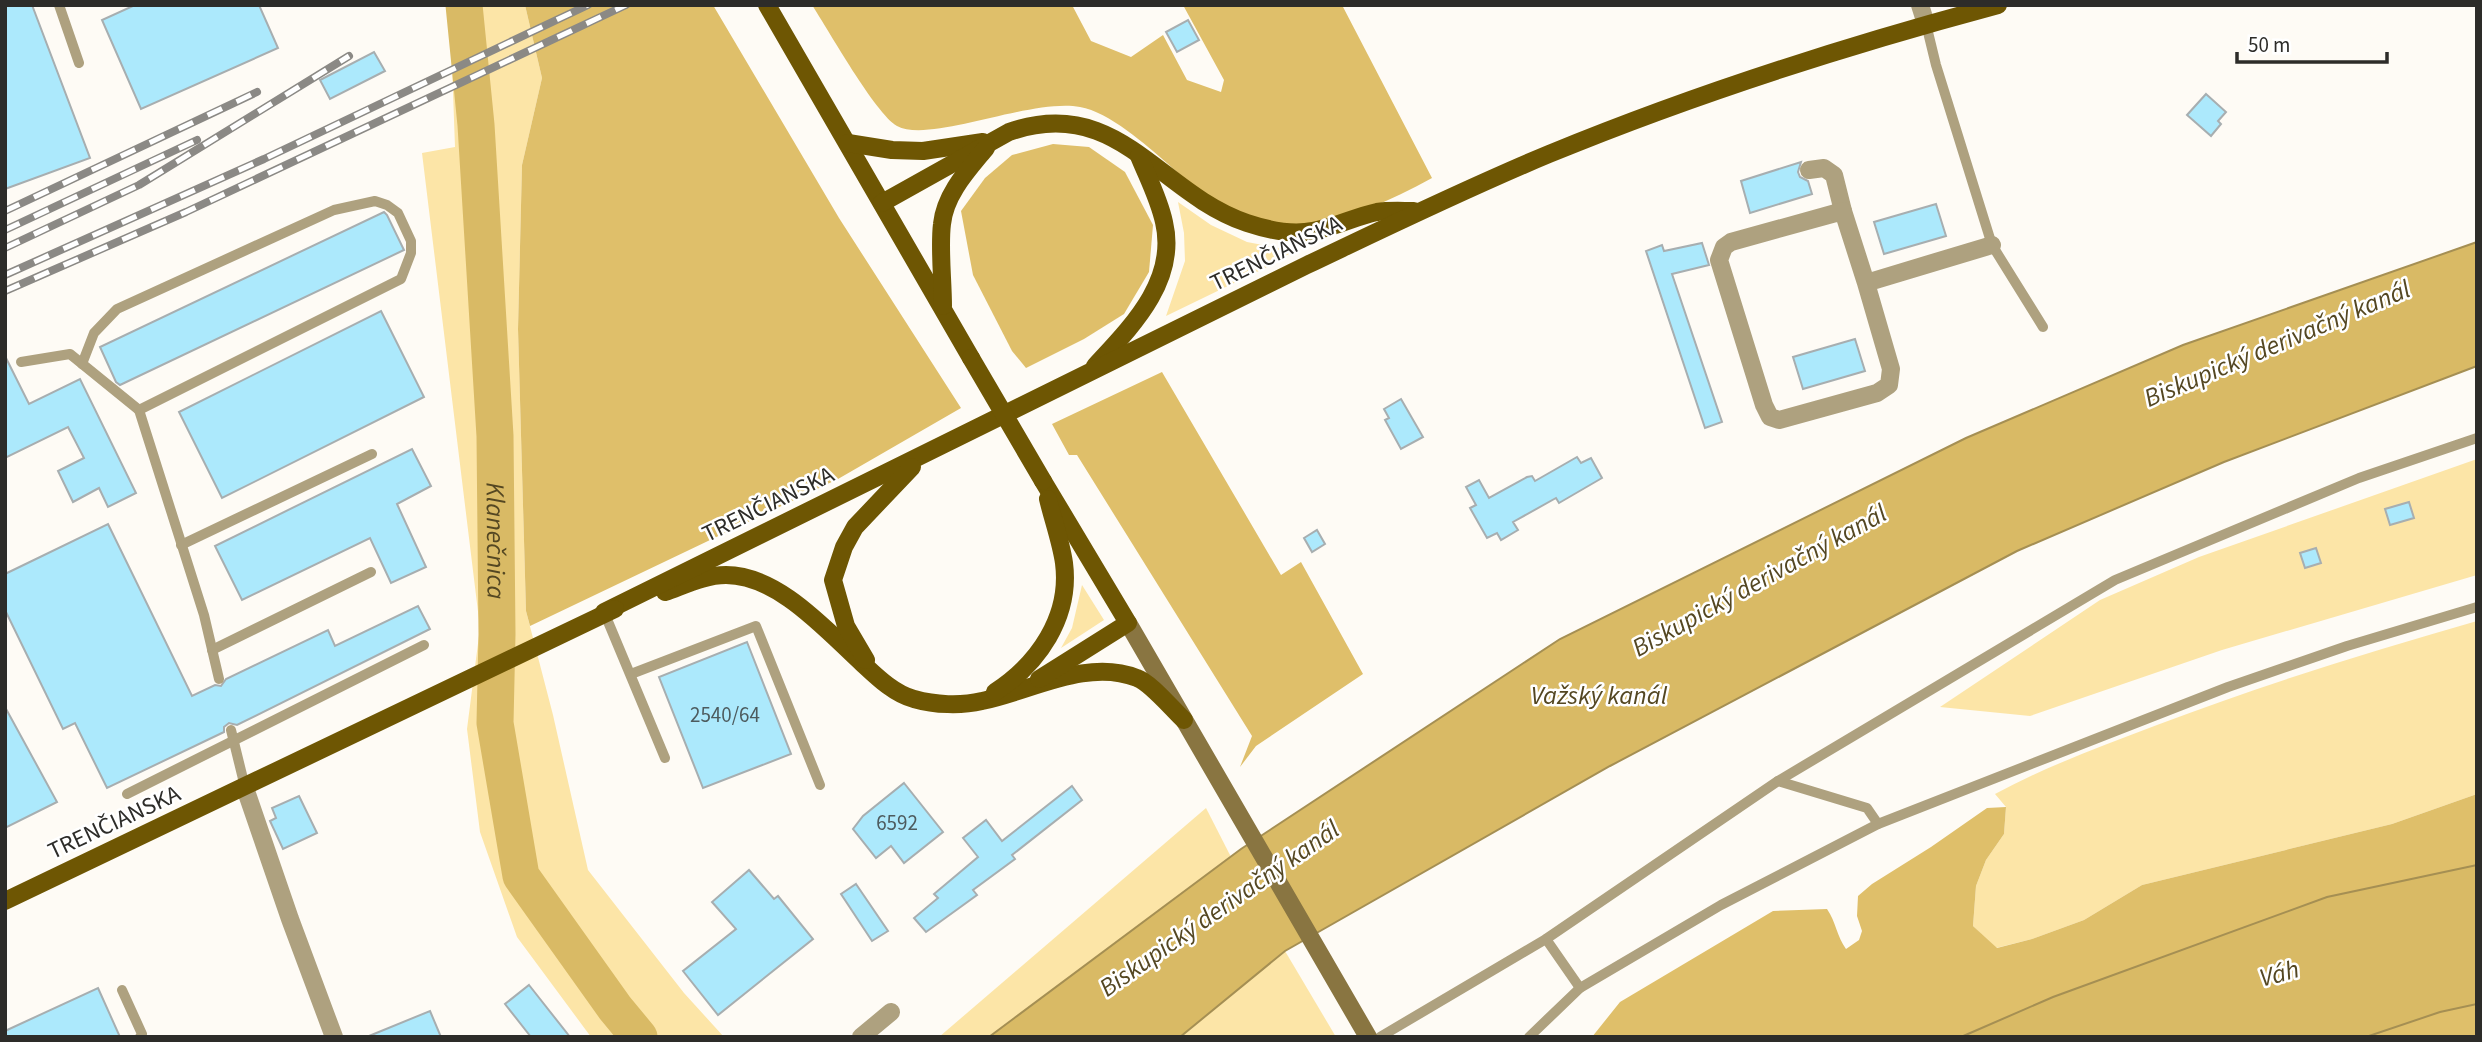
<svg xmlns="http://www.w3.org/2000/svg" width="2482" height="1042" font-family="'Source Sans 3',sans-serif">
<rect width="100%" height="100%" fill="#fefbf5"/>
<g fill="#fce5a7">
<polygon points="446,5 525,5 542,78 522,165 518,329 526,611 553,715 588,870 684,993 724,1037 591,1037 517,937 480,832 467,729 480,628 422,153 455,147 451,37"/>
<polygon points="1178,202 1211,225 1247,242 1294,251 1265,268 1166,316 1185,261 1184,233"/>
<polygon points="2477,459 2477,575 2222,650 2030,716 1940,707 2100,600 2199,557"/>
<polygon points="1082,585 1104,620 1061,648 1072,628"/>
<path d="M2477 621V794L2392 824 2142 885 2084 920 2032 939 1996 948 1973 926 1976 886 1986 860 2004 834 2006 807 1995 794C2047 766 2102 746 2157 725 2262 685 2369 652 2477 621Z"/>
<polygon points="1206,808 1231,857 989,1037 939,1037"/>
<polygon points="1285,951 1336,1037 1180,1037"/>
</g>
<g fill="#dfbf6a">
<polygon points="525,5 713,5 839,218 961,408 838,479 530,626 526,611 518,329 522,165 542,78"/>
<path d="M812 5H1072L1091 41 1131 57 1163 35 1187 80 1221 92 1224 80 1183 5H1342L1432 178C1390 201 1346 221 1298 225 1292 226 1284 227 1277 226 1236 218 1198 192 1168 164 1146 145 1109 112 1080 107 1030 98 930 144 897 126 875 113 829 31 812 5Z"/>
<polygon points="1053,144 1089,147 1125,172 1153,225 1149,272 1124,314 1084,339 1026,368 1012,351 973,275 961,211 985,178 1012,155"/>
<polygon points="1162,372 1281,575 1301,562 1363,674 1256,746 1240,767 1252,736 1077,455 1069,455 1052,424"/>
<path d="M2477 794V865L2327 897 2053 997 1961 1037H1592L1620 1002 1773 911 1827 909C1836 922 1837 937 1846 949L1859 940 1862 931 1857 916 1858 896 1872 884 1931 847 1987 808 2006 807 2004 834 1986 860 1976 886 1973 926 1997 948 2032 939 2084 920 2142 885 2392 824Z"/>
<polygon points="2477,1004 2477,1037 2366,1037 2440,1012"/>
</g>
<g fill="#d9ba65" stroke="#a58f53" stroke-width="2">
<polygon points="2477,242 2477,366 2224,462 2017,551 1610,766 1285,951 1180,1037 989,1037 1241,849 1560,639 1966,438 2183,345"/>
<polygon points="2477,865 2477,1004 2440,1012 2366,1037 1961,1037 2053,997 2327,897"/>
</g>
<g fill="none" stroke-linecap="round" stroke-linejoin="round">
<path stroke="#d9ba65" stroke-width="37" id="s1" d="M464 5 476 125 495 436 497 634 495 723 521 876 615 1008 639 1037"/>
</g>
<g fill="#ace9fc" stroke="#a7aeb0" stroke-width="2">
<polygon points="5,5 32,5 90,158 5,189"/>
<polygon points="135,5 259,5 278,48 141,109 102,20"/>
<polygon points="1188,20 1199,40 1177,52 1166,32"/>
<polygon points="374,52 385,71 330,99 320,80"/>
<polygon points="2206,94 2226,112 2218,121 2221,124 2211,136 2187,115"/>
<polygon points="1801,162 1798,172 1800,177 1808,181 1812,194 1750,213 1741,181"/>
<polygon points="1936,204 1946,236 1884,254 1874,222"/>
<polygon points="384,212 387,215 404,250 120,385 116,382 100,347"/>
<polygon points="1702,243 1709,265 1672,274 1722,422 1705,428 1646,251 1662,245 1664,251"/>
<polygon points="381,311 424,397 222,498 179,412"/>
<polygon points="1855,339 1865,371 1803,389 1793,357"/>
<polygon points="5,356 29,404 80,379 136,493 108,507 99,488 73,502 58,471 84,458 68,427 5,458"/>
<polygon points="1401,399 1423,437 1401,449 1385,420 1389,418 1384,409"/>
<polygon points="412,449 431,486 397,504 426,567 391,583 370,538 242,600 215,546"/>
<polygon points="1577,457 1581,463 1591,458 1602,478 1559,503 1556,498 1513,522 1518,530 1501,540 1497,533 1487,538 1470,508 1476,505 1466,487 1479,480 1489,498 1527,477 1532,476 1535,481"/>
<polygon points="2409,502 2414,518 2390,525 2385,509"/>
<polygon points="108,524 192,696 215,685 221,686 226,679 328,630 335,646 418,606 430,629 237,725 229,723 224,727 224,732 107,788 75,723 63,729 5,610 5,574"/>
<polygon points="1317,530 1325,544 1312,552 1304,538"/>
<polygon points="2316,548 2321,563 2305,568 2300,553"/>
<polygon points="747,642 791,754 703,788 659,677"/>
<polygon points="5,707 57,802 5,828"/>
<polygon points="904,783 943,832 904,863 891,846 876,858 853,829 863,816"/>
<polygon points="1072,786 1082,800 1012,855 1015,859 973,890 977,895 926,932 914,918 938,898 934,894 978,857 963,838 986,820 1002,841"/>
<polygon points="299,796 317,833 283,849 270,821 276,818 272,808"/>
<polygon points="749,870 774,899 778,896 813,939 718,1015 683,971 736,929 712,902"/>
<polygon points="856,884 888,931 872,941 841,894"/>
<polygon points="529,985 570,1037 531,1037 505,1004"/>
<polygon points="98,988 120,1037 5,1037 5,1031"/>
<polygon points="430,1011 441,1037 369,1037 369,1036"/>
</g>
<g fill="none" stroke-linecap="round" stroke-linejoin="round">
<g stroke="#aea17f" stroke-width="10">
<polyline points="59,5 79,63"/>
<polyline points="1926,24 1936,65 1992,245 2043,327"/>
<polyline points="21,362 70,354 139,410"/>
<polyline points="82,364 94,333 117,309 334,210 375,201 387,205 398,213 411,241 411,253 401,279 139,410 204,615 219,679"/>
<polyline points="181,545 372,454"/>
<polyline points="604,612 665,758"/>
<polyline points="212,650 371,572"/>
<polyline points="631,674 756,626 820,785"/>
<polyline points="231,730 245,787"/>
<polyline points="1778,781 1867,808 1878,824"/>
<polyline points="127,794 424,645"/>
<polyline points="1546,939 1580,988"/>
<polyline points="122,990 142,1034 140,1037"/>
<polyline points="1380,1037 1546,939 1778,781 2115,580 2359,478 2477,438"/>
<polyline points="1529,1037 1580,988 1721,905 1878,824 2228,687 2347,646 2477,607"/>
</g>
<g stroke="#aea17f" stroke-width="18">
<polyline points="1920,5 1926,24"/>
<polyline points="1809,170 1824,168 1834,175 1843,211"/>
<polyline points="1866,283 1843,211 1731,242 1724,247 1719,260 1764,405 1770,417 1779,420 1877,393 1889,385 1891,369 1866,283 1992,245"/>
<polyline points="245,788 290,919 334,1037"/>
<polyline points="861,1037 891,1012"/>
</g>
<polyline stroke="#897541" stroke-width="18" points="1128,623 1368,1037"/>
<g stroke="#6e5603" stroke-width="18">
<polyline points="767,5 971,358"/>
<polyline points="848,143 892,150 923,151 983,142"/>
<path d="M882 203 1009 132C1118 94 1158 193 1247 223 1265 229 1286 234 1305 232 1330 230 1353 217 1377 212 1389 210 1402 211 1414 211"/>
<path d="M943 306C943 281 939 248 942 224 945 194 968 170 986 148"/>
<path d="M1095 366C1131 327 1178 281 1164 222 1159 199 1148 178 1139 156"/>
<path d="M665 592C685 585 705 575 726 575 778 575 826 630 862 663 876 676 894 694 914 699 935 705 961 706 982 701 1031 691 1087 658 1137 678 1151 683 1172 709 1184 720"/>
<path d="M604 612 1307 265C1387 227 1467 188 1549 154 1695 94 1845 46 1998 5"/>
<polyline points="866,660 846,626 833,580 844,547 855,527 912,467"/>
<polyline points="1039,679 1128,623 1043,481"/>
<path d="M995 692C1038 664 1071 617 1064 563 1061 542 1053 520 1048 499"/>
<polyline points="5,901 615,609"/>
</g>
<g stroke="#8b8985" stroke-width="8">
<g id="rail">
<polyline points="5,211 257,92"/>
<polyline points="5,230 197,140"/>
<polyline points="5,248 139,185 349,56"/>
<polyline points="5,275 264,159 588,5"/>
<polyline points="5,291 186,212 626,5"/>
</g>
</g>
<use href="#rail" stroke="#fff" stroke-width="5" stroke-dasharray="16" stroke-linecap="butt"/>
<polyline stroke="#6e5603" stroke-width="18" points="971,358 1043,481"/>
</g>
<g text-anchor="middle" stroke-width="5" stroke-linejoin="round" paint-order="stroke">
<g font-size="21" fill="#4d5b5e">
<text x="725" y="722">2540/64</text>
<text x="897" y="830">6592</text>
</g>
<g font-size="24" fill="#2d2c29" stroke="#fff">
<text transform="translate(1276 253) rotate(-26)" y="8">TRENČIANSKA</text>
<text transform="translate(768 504) rotate(-26)" y="8">TRENČIANSKA</text>
<text transform="translate(114 822) rotate(-25)" y="8">TRENČIANSKA</text>
</g>
<g font-size="26" font-style="italic" fill="#544722" stroke="#fff">
<text transform="translate(2277 343) rotate(-23)" y="9">Biskupický derivačný kanál</text>
<text dy="9" stroke="none"><textPath href="#s1" startOffset="537">Klanečnica</textPath></text>
<text transform="translate(1759 580) rotate(-29)" y="9">Biskupický derivačný kanál</text>
<text x="1599" y="704">Važský kanál</text>
<text transform="translate(1219 908) rotate(-35)" y="9">Biskupický derivačný kanál</text>
<text transform="translate(2279 973) rotate(-15)" y="9">Váh</text>
</g>
</g>
<rect width="2482" height="1042" fill="none" stroke="#2d2c29" stroke-width="14"/>
<path d="M2237 52v10h150v-10" fill="none" stroke="#2d2c29" stroke-width="3.5"/>
<text x="2248" y="52" font-size="21" fill="#2d2c29" stroke="#ffffff" stroke-width="5" paint-order="stroke">50 m</text>
</svg>
